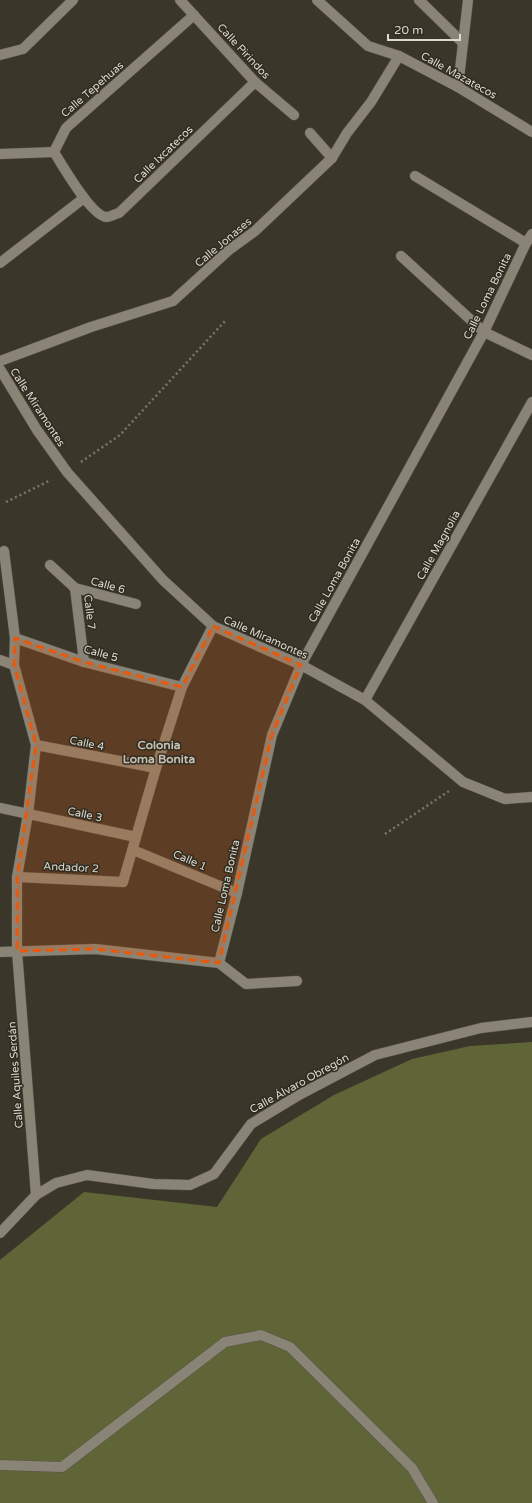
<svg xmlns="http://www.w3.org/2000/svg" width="532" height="1503" font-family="'Varela Round',sans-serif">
<rect width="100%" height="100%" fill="#3b362a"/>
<polygon fill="#606538" points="532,1042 532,1503 0,1503 0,1260 84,1192 217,1207 261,1139 334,1095 412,1059 470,1046"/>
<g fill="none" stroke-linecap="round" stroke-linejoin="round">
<g stroke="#565247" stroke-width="11">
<g id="minor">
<polyline points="180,0 255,82 294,115"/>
<polyline points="317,0 368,46 399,56 458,87 532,132"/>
<polyline points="419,0 463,43"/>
<polyline points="0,55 23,49 73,0"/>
<polyline points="458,87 468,0"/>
<polyline points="310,133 332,158"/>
<path d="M54 152C62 165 92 217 107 217 110 217 115 214 119 213L255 82"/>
<polyline points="54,152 66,128 194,15"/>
<polyline points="0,154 54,152"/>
<polyline points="415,176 526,243"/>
<polyline points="401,256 484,332 532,355"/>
<polyline points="0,263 84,198"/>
<polyline points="0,361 91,327 173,301 229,250 255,231 332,158 347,133 371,102 399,56"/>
<polyline points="0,369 37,430 67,472 163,580 213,626 301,665 365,700 463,782 505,799 532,797"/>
<polyline points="4,551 15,638 14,665 36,745 28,814 17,877 17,951 36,1195"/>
<polyline points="50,565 75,588 136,604"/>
<polyline points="75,588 84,662"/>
<polyline points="15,638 84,662 182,687"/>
<polyline points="0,660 14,665"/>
<polyline points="365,700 532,402"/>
<polyline points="36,745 156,768"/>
<polyline points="0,808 136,837"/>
<polyline points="133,850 237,893"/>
<polyline points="17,877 123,882 156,768 182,687 213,626"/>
<polyline points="0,952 95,949 219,963 246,984 297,981"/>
<polyline points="219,963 237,893 272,735 301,665 484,332 526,243 532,234"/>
<polyline points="0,1233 36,1195 56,1183 87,1175 153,1184 190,1185 214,1174 251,1124 299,1095 375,1055 481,1028 532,1022"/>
<polyline points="0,1465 62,1467 225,1342 261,1335 290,1347 412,1468 433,1503"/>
</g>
</g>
<g stroke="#7b766c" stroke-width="2.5" stroke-dasharray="2 3" stroke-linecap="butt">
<polyline points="81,462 120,435 226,320"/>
<polyline points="6,502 51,480"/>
<polyline points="385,834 449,791"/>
</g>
<use href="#minor" stroke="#898476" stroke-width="10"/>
</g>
<path fill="#e8590c" fill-opacity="0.2" stroke="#e8590c" stroke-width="3" stroke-dasharray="8 5" stroke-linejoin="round" d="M213 626 301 665 272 735 219 963 95 949 17 951V877L36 745 14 665 15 638 84 662 182 687Z"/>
<g text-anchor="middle" stroke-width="3" stroke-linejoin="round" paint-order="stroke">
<g font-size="11" fill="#dcd9d1" stroke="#312c20">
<text transform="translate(244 51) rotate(47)" y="4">Calle Pirindos</text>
<text transform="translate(459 75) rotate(29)" y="4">Calle Mazatecos</text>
<text transform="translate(92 89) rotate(-41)" y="4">Calle Tepehuas</text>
<text transform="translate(163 154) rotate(-44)" y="4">Calle Ixcatecos</text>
<text transform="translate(223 242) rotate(-40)" y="4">Calle Jonases</text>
<text transform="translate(487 296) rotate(-64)" y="4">Calle Loma Bonita</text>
<text transform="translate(38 407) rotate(57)" y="4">Calle Miramontes</text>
<text transform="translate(438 545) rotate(-61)" y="4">Calle Magnolia</text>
<text transform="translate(334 580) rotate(-61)" y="4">Calle Loma Bonita</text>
<text transform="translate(108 585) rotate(15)" y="4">Calle 6</text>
<text transform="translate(90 612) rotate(83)" y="4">Calle 7</text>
<text transform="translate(266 637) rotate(24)" y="4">Calle Miramontes</text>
<text transform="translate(101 653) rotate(15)" y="4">Calle 5</text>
<text transform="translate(87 743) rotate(11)" y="4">Calle 4</text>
<text transform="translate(85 814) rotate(12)" y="4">Calle 3</text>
<text transform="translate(190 860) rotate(23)" y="4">Calle 1</text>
<text transform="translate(71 867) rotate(3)" y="4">Andador 2</text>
<text transform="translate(225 886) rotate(-77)" y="4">Calle Loma Bonita</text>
<text transform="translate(15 1075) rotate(-94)" y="4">Calle Aquiles Serdán</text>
<text transform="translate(299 1083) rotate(-29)" y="4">Calle Álvaro Obregón</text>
</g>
<g font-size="12" font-weight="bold" fill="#c5c0b1" stroke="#312c20">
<text x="159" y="749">Colonia<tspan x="159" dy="14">Loma Bonita</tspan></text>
</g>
</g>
<path d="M388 34v6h72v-6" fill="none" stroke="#dcd9d1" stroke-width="2"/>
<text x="394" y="34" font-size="12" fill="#dcd9d1" stroke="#312c20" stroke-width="3" paint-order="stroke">20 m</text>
</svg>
